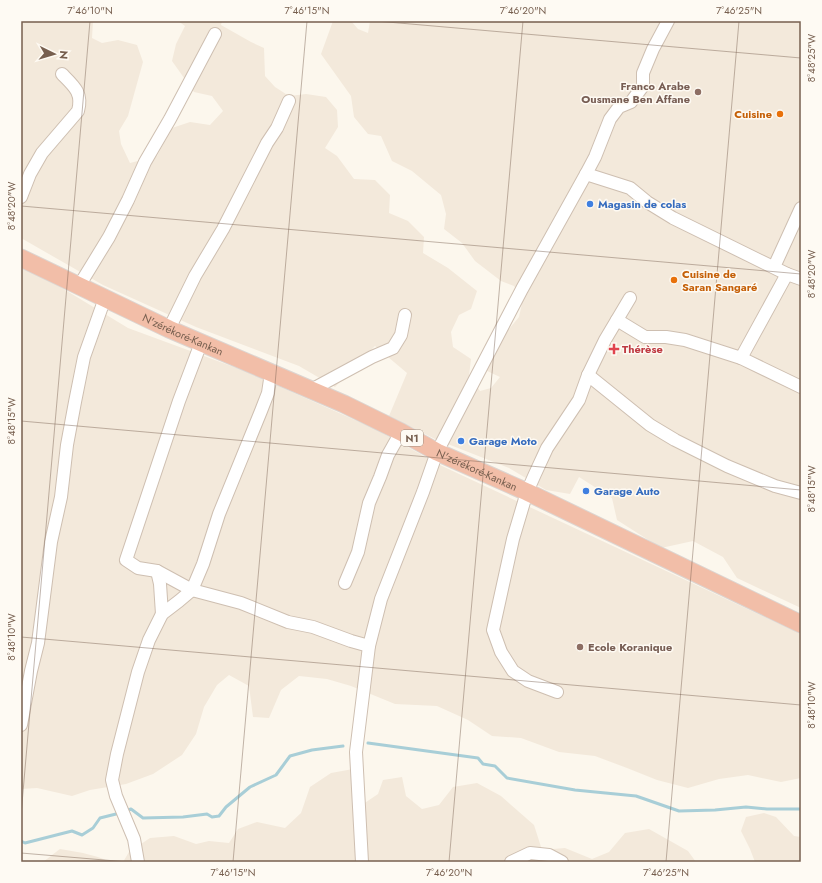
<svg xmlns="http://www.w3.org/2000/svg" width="822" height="883" font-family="Jost,sans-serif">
<rect width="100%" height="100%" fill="#fcf7ed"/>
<g fill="#f3e9db">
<polygon points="21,21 93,21 92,38 102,43 118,40 137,45 143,62 128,116 119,131 121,144 130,163 157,156 172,128 190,122 210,125 223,111 212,96 194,92 172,61 176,44 185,26 178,21 222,21 221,25 251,42 264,48 265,76 275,87 289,96 306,94 326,97 337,110 338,127 325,148 337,156 354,179 375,180 390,195 389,213 408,221 424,237 423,253 448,268 477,291 471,309 459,315 451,332 453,347 471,359 469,376 480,391 491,388 500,377 485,370 505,334 519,317 523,299 514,286 501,281 475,261 462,243 444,229 446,214 441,195 412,171 392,161 381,136 368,134 354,117 351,96 321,54 333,21 351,21 358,29 368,33 370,21 801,21 801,608 737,578 723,557 693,541 661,548 617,520 612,498 579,477 570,494 546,490 509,468 435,439 389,416 407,373 375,346 335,387 299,366 196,327 103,285 21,238"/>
<polygon points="21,265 62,288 128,328 242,370 373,428 442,466 801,634 801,778 781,782 748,775 719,779 688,788 657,780 627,768 595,756 559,752 521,738 492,736 468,720 437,706 395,704 351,686 327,679 299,676 281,690 269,718 253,717 249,686 229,675 217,685 204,707 196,734 182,755 153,774 126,784 90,790 72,796 37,788 21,789"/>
<polygon points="353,769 353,811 378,794 383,780 402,777 406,796 422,809 439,805 453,787 477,783 501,796 534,825 542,850 565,848 592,859 609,852 625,833 649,829 688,851 696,862 123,862 129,852 150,838 174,836 196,844 209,841 229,843 238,829 257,822 285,828 301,813 310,787 331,773"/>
<polygon points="764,813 776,817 794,836 801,837 801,862 755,862 750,849 741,831 746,817"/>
<polygon points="60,849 83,853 98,857 111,862 43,862"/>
</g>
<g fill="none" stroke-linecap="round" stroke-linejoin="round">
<g stroke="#a8ced7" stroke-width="3">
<polyline points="368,743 478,758 483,764 495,766 507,778 575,790 636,796 679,811 715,810 746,807 767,809 801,809"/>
<polyline points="126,811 131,809 143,818 183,817 207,814 212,817 219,816 226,807 250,787 276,775 290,756 312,750 343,746"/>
<polyline points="21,841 25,843 72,831 82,835 93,828 100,818 120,813"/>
</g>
<g stroke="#cebfb1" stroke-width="14">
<g id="minor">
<polyline points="586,174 595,157 610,119 619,107 631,102 643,86 643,73 653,49 668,21"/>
<path d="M21 197 30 174 42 153 78 111C83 93 74 86 62 74"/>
<polyline points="774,267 801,208"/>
<polyline points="79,286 109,237 128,200 145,162 170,119 215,34"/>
<polyline points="617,320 645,337 666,337 685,340 741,358 801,387"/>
<polyline points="169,329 195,276 223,229 267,143 277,128 289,101"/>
<polyline points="201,343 179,401 126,560 138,568 157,571 192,590 241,603 288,622 313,627 351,641 369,646"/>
<polyline points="741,358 787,274"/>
<polyline points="588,375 650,425 675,440 727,466 775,486 801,493"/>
<polyline points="311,390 372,357 393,348 401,335 405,315"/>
<polyline points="157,571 160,584 162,614"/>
<polyline points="345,583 358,552 369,503 380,477 388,455 401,432"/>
<polyline points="557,692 528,681 513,671 501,652 493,630 513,539 527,492 535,474 547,448 579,400 588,375 605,340 630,298"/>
<polyline points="21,725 31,671 38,643 51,542 61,497 67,445 75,402 84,357 105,298"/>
<polyline points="138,862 134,839 116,796 112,780 117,754 138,672 149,640 162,614 179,601 192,590 203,564 219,514 261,411 268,393 271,373"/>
<polyline points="362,862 356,752 369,646 381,599 423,492 437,452 522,289 586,174 630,188 647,202 673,218 787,274 801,279"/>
<polyline points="511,862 530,853 549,855 562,862"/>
</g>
</g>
<g stroke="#dcd5d1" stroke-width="19">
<g id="highway">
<path id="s1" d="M21 258 169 329 344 404 401 432 437 452 527 492 801 624"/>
</g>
</g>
<use href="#minor" stroke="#fff" stroke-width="12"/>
<use href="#highway" stroke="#f2bea8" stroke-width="17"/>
</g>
<path fill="none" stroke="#775f4f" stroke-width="1" stroke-opacity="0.45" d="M376 21 801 58M21 206 801 274M21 421 801 490M21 637 801 705M21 815 90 21M21 853 128 862M233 862 307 21M449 862 523 21M666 862 739 21"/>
<g fill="#8d6e63" stroke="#fefaf3" stroke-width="1.5">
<circle cx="698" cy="92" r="4"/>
<circle cx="580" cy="647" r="4"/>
</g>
<g fill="#e8710a" stroke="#fefaf3" stroke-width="1.5">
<circle cx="780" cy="114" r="4"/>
<circle cx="674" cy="280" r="4"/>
</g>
<g fill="#3f7fe0" stroke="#fefaf3" stroke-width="1.5">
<circle cx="590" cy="204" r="4"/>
<circle cx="461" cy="441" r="4"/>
<circle cx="586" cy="491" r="4"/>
</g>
<path fill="#e0444e" stroke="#fefaf3" stroke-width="1.5" d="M612 343h4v4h4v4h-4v4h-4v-4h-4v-4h4z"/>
<g text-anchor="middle" stroke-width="3" stroke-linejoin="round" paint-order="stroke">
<rect fill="#fefaf3" stroke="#a08e80" stroke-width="1" x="401" y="430" width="22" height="16" rx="3"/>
<g font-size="10" font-weight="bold" fill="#775f4f">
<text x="412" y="442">N1</text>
</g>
<g font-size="11" font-weight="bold" fill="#785e54" stroke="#fefaf3" text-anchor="end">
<text x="690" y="90">Franco Arabe<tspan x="690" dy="13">Ousmane Ben Affane</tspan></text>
<text x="588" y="651" text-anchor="start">Ecole Koranique</text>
</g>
<g font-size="11" font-weight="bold" fill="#c56008" stroke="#fefaf3" text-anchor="end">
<text x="772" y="118">Cuisine</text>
<text x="682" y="278" text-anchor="start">Cuisine de<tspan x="682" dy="13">Saran Sangaré</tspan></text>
</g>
<g font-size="11" font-weight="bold" fill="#366cbe" stroke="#fefaf3" text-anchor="start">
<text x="598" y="208">Magasin de colas</text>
<text x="469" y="445">Garage Moto</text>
<text x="594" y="495">Garage Auto</text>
</g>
<g font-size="11" fill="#775f4f" stroke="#fefaf3">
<text dy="4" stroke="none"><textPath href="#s1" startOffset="179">N'zérékoré-Kankan</textPath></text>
<text dy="4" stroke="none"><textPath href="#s1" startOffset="503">N'zérékoré-Kankan</textPath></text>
</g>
<g font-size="11" font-weight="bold" fill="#be3a42" stroke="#fefaf3" text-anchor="start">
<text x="622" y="353">Thérèse</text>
</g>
</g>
<rect width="822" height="883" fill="none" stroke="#fefaf3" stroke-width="44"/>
<g transform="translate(54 54) rotate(95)" stroke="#fefaf3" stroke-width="3" paint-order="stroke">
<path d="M0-3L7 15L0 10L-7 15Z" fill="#775f4f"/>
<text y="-6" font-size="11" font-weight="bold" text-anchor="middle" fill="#775f4f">N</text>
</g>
<rect x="22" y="22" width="778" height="839" fill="none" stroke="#775f4f" stroke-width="1.5"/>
<g font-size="10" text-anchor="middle" fill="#775f4f">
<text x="90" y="14">7°46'10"N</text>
<text x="307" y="14">7°46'15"N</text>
<text x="523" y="14">7°46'20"N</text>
<text x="739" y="14">7°46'25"N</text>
<text transform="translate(811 58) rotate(-90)" y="4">8°48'25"W</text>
<text transform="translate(11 206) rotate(-90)" y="4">8°48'20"W</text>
<text transform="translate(811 274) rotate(-90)" y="4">8°48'20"W</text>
<text transform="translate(11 421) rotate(-90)" y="4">8°48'15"W</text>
<text transform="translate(811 489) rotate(-90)" y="4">8°48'15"W</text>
<text transform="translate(11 637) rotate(-90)" y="4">8°48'10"W</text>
<text transform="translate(811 705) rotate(-90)" y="4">8°48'10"W</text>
<text x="233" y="876">7°46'15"N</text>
<text x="449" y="876">7°46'20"N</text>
<text x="666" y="876">7°46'25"N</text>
</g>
</svg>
